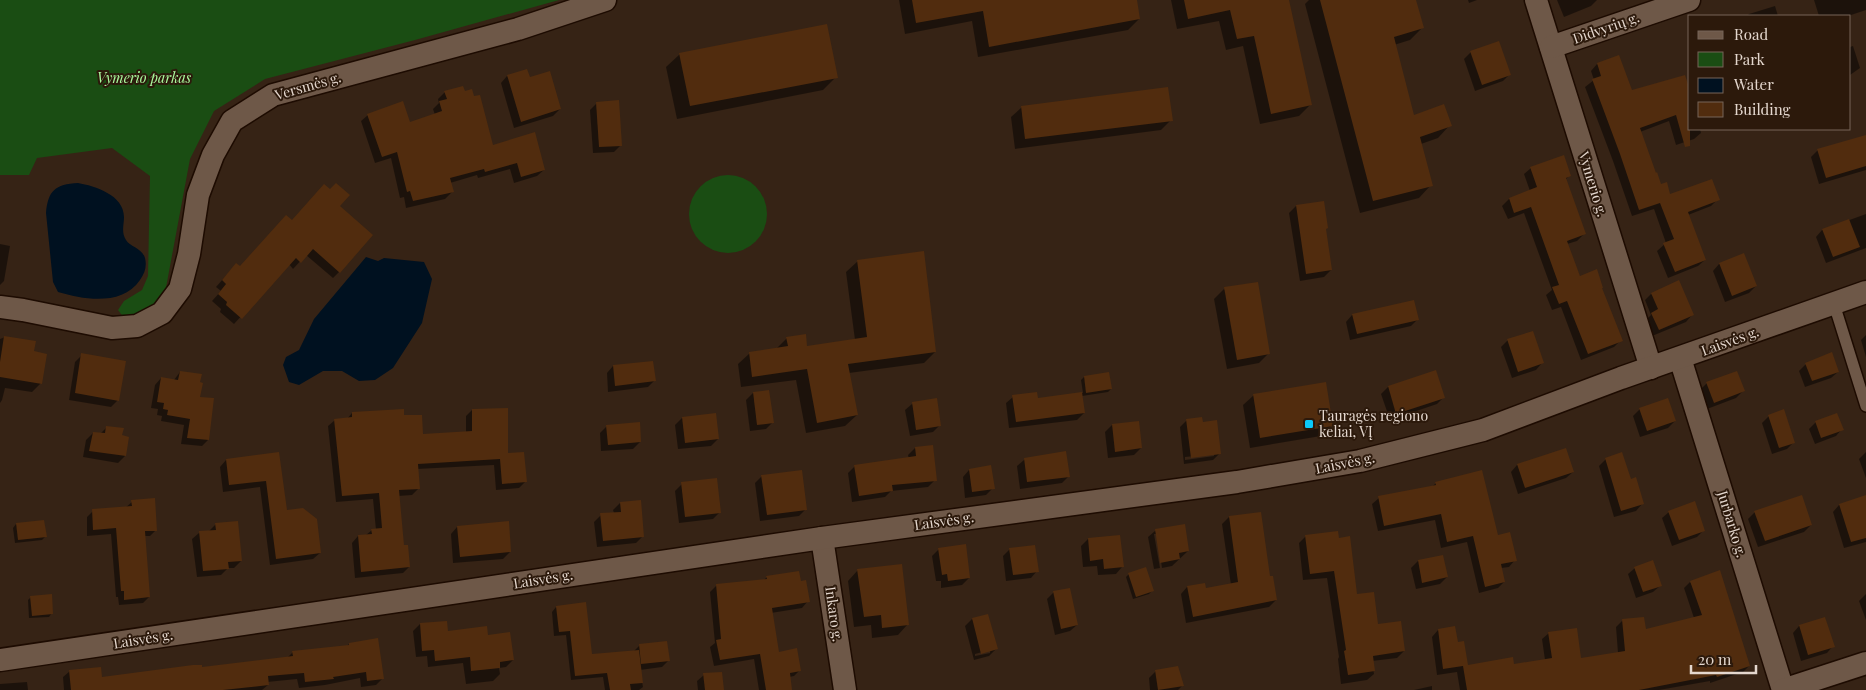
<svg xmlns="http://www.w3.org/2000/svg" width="1866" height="690" font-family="'Playfair Display',serif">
<rect width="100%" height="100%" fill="#362315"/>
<g fill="#1a4d13">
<polygon points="0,0 559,0 415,40 265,79 214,111 190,159 165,293 153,309 124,318 118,310 124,301 142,290 148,276 150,176 112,148 37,158 29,175 0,175"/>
<circle cx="728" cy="214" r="39"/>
</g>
<g fill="#001120">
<path d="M78 183C95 186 124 195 124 217 124 225 121 232 126 240 130 247 142 248 145 258 147 266 145 273 140 280 122 306 85 300 58 292L53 282 46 213C48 191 55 184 78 183Z"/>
<polygon points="366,257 378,261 384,258 424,262 432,279 422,323 393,368 375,380 359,381 342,371 323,371 299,385 289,382 283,365 286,357 299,350 314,319"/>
</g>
<g fill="#0007" fill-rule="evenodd">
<polygon points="899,0 1136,0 1139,19 1128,30 978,57 972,21 905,34"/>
<polygon points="1171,0 1288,0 1310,105 1299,116 1260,124 1243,46 1226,50 1219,21 1177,29"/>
<polygon points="1309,0 1415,0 1423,27 1410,40 1394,45 1413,117 1450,125 1438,138 1421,144 1431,185 1419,198 1360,213 1305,4"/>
<polygon points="1468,0 1477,0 1469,3"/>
<polygon points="1557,0 1597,0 1591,6 1564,17"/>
<polygon points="1814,0 1866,0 1866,10 1848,16 1819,16"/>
<polygon points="1775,6 1778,16 1747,16 1749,14"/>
<polygon points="1853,46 1860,68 1850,75 1850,47"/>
<polygon points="1471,52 1509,75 1503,81 1475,91 1464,59"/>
<polygon points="680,54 836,77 823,90 677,119 666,67"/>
<polygon points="1597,64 1631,91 1684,76 1690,129 1700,129 1701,133 1694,139 1676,145 1669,121 1640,132 1660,186 1669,195 1718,199 1711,206 1688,215 1705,260 1698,266 1668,278 1657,251 1666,243 1654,209 1632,216 1613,161 1585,87 1594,80 1591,71"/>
<polygon points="507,76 560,109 553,116 514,128 501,83"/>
<polygon points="445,92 492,146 544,170 537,176 514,183 510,169 478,178 477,175 450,183 452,192 445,199 406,208 404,197 400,198 391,158 375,163 361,121 368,115 409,124 435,115 433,109 439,103 438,99"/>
<polygon points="597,103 621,145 614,152 593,153 590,110"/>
<polygon points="1022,107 1171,120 1161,130 1015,149 1011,117"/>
<polygon points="1866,136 1866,170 1819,184 1811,157 1818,150"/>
<polygon points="1531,168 1569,176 1565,180 1584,234 1577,241 1567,244 1580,277 1601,289 1621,340 1614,347 1581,360 1561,307 1552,310 1546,295 1552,290 1524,213 1508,219 1502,206 1509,199 1530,191 1524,174"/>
<polygon points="1323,202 1325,229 1331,270 1324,277 1300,281 1289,213 1296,206"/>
<polygon points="338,206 339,272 333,278 306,255 293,269 289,264 234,324 220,312 221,309 212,301 221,291 216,287 230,271 239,268 292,221"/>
<polygon points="1866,214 1866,248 1826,263 1816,237 1822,230"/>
<polygon points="0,244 10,246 4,281 0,285"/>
<polygon points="1743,255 1756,286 1749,293 1725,302 1713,271 1719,264"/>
<polygon points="858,261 935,352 924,363 849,373 857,415 845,426 806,433 796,380 741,387 738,364 750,353 776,349 787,338 806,347 855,340 846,272"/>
<polygon points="1224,289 1269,353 1259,363 1227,369 1214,299"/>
<polygon points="1651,294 1692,315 1686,322 1652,336 1645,321 1651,315 1645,300"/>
<polygon points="1352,315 1418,319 1411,326 1350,340 1346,322"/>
<polygon points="1866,335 1866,357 1861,340"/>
<polygon points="5,337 33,352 41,383 32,392 5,388 2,400 0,403 0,339"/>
<polygon points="1508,340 1542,363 1536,370 1512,378 1501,347"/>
<polygon points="82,355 118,400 111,407 69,400 75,362"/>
<polygon points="1806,364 1838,372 1831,378 1805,387 1799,371"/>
<polygon points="613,366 654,381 648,387 608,392 607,373"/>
<polygon points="180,372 199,398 208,440 202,446 181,444 184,425 161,421 162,416 157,415 158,409 151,408 155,385 161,378 174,380"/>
<polygon points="1435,372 1444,397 1437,404 1390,420 1381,394 1388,387"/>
<polygon points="1084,377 1111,389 1108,392 1082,396 1084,413 1077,420 1009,428 1006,403 1013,397 1036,399 1083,393 1081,380"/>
<polygon points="1707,383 1743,391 1736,398 1707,409 1700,390"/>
<polygon points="768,391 772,423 766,429 750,431 746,400 753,393"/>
<polygon points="1254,395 1331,426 1321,436 1250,448 1243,405"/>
<polygon points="912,404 940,425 933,432 910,436 905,410"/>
<polygon points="1640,409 1675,421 1668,428 1640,437 1633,416"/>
<polygon points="472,410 525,482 519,488 496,490 494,465 417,469 419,488 412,495 398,496 403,546 409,567 403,573 355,578 352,543 358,536 366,535 372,530 376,530 373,499 336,502 328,426 335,420 347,419 352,413 403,416 422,436 466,433 466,416"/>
<polygon points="1769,416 1794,442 1787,449 1772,454 1762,423"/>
<polygon points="682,418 718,439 711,446 678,449 675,425"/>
<path d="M1187 420 1202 423 1220 453 1213 460 1184 464 1180 427ZM1214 454V456L1185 460V457Z"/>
<polygon points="1816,422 1842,429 1836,436 1815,444 1809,429"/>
<polygon points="1138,423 1141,448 1134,455 1108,458 1105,432 1112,425"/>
<polygon points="607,426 640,442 633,449 601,451 600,433"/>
<polygon points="107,427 125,456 118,463 83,457 86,440 93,433 100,434"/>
<polygon points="915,448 935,480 928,487 891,491 885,497 852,502 848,473 855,466 909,459 908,455"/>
<polygon points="1866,452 1866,478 1859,459"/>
<polygon points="278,453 286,512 320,553 313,559 270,565 260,487 223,492 220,467 226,460"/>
<polygon points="1065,453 1069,476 1062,483 1020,489 1017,466 1024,460"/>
<polygon points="1606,459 1630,480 1642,504 1636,511 1614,517 1599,466"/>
<polygon points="1517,465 1573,472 1566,478 1518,494 1511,472"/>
<polygon points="969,470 993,488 986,495 965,498 963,477"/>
<polygon points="762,476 806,509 799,516 760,521 755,483"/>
<polygon points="1436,483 1497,536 1515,560 1509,567 1501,568 1504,582 1498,588 1479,593 1467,542 1441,548 1435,520 1378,531 1372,504 1379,498 1432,487"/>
<polygon points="682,484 720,512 713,519 679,523 675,491"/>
<polygon points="132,502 156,530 150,536 144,536 149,597 143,603 119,605 118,597 116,597 111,534 87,536 87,517 93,511 125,508"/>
<polygon points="1866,502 1866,542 1844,548 1833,512 1839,505"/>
<polygon points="620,503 643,536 636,543 597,547 594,522 601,515 614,513 613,510"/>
<polygon points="1669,512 1704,530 1697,537 1672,546 1662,518"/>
<polygon points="1755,512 1811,525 1804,532 1758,547 1748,519"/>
<polygon points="1229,517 1269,578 1276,600 1269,607 1186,623 1181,594 1187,587 1205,590 1231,585 1222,524"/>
<polygon points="16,524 46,536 42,540 15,543 13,528"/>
<polygon points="216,524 241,561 234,568 228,568 221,575 197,577 192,539 199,533 209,531"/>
<polygon points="457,527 510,552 503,559 453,563 451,534"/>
<polygon points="1155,531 1188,551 1172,566 1162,568 1157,534 1154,534 1160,568 1154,569 1148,537"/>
<polygon points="1306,536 1356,595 1377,625 1404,651 1397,658 1372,661 1374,674 1367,680 1341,684 1338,659 1339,657 1327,578 1303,580 1299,543"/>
<polygon points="1088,539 1122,567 1116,574 1098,575 1097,566 1083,567 1081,546"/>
<polygon points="939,549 969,578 962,585 941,588 941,581 936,581 932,556"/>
<polygon points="1010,549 1037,571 1031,578 1006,581 1003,556"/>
<polygon points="1418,561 1447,577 1440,584 1416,589 1411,568"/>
<polygon points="1635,568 1660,586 1653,592 1636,598 1628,574"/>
<polygon points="858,570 908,624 898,635 872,638 871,625 854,627 848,581"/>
<polygon points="1129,574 1152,591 1149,594 1133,599 1126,577"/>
<polygon points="767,577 808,601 802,608 771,613 778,653 800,670 794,676 789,677 791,690 759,690 754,659 714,666 710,647 715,643 710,592 716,586 763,581"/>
<polygon points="1690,582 1749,666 1743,672 1710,683 1710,681 1659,690 1460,690 1457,672 1437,675 1432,637 1438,630 1457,643 1467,666 1513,665 1545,660 1542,639 1549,633 1580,659 1618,653 1616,627 1622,621 1645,631 1694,618 1684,588"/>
<polygon points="1054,592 1077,625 1070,631 1055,635 1047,599"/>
<polygon points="1866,594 1866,620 1859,601"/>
<polygon points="31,597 52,613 49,617 29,618 28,600"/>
<polygon points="556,607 591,655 633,652 640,645 668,661 662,667 640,670 643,687 639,690 605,690 603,677 571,680 566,635 554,636 552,612"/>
<polygon points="1825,618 1833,646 1827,653 1801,661 1793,633 1799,626"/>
<path d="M972 619 996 649 989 656 974 660 965 626ZM990 650V653L975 656V654Z"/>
<polygon points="420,624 447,632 487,636 513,660 506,667 499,668 500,674 493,681 466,684 463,663 428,667 427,656 416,657 413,631"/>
<polygon points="349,644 383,678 376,685 361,687 360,678 325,685 299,688 297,679 267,682 268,685 262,690 64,690 63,677 70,671 101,679 287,658 293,652 347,646"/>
<polygon points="1156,671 1183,685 1178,690 1150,690 1149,678"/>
<polygon points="704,675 722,690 698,690 697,681"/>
<polygon points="27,682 28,690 0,690 0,684"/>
<polygon points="1432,686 1432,690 1414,690"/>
</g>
<g fill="#512c0e">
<polygon points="912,0 1137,0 1140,19 989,47 983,11 916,23"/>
<polygon points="1184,0 1289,0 1312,105 1271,114 1254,36 1237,39 1230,10 1188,19"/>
<polygon points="1320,0 1416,0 1424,28 1394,37 1414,115 1444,104 1452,126 1420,137 1433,186 1373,201"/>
<polygon points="827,24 838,78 690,106 679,53"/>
<polygon points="1499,41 1511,75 1482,85 1470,51"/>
<polygon points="1619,55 1632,90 1685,75 1690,90 1690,146 1685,147 1676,115 1640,128 1656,173 1657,172 1661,184 1667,182 1670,194 1712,179 1720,200 1688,212 1706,260 1675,272 1663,243 1674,239 1660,203 1639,210 1620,154 1592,79 1601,76 1597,63"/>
<polygon points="527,69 530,77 550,71 561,109 521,122 507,75"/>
<polygon points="463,86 465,91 472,89 474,96 480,95 493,145 535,132 545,170 521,177 517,163 485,172 484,169 450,178 454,192 413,201 410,191 407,192 397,152 382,157 367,114 403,101 410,122 442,111 439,101 447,99 444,91"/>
<polygon points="1168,87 1173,121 1025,139 1021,106"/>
<polygon points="619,100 622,146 599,147 596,102"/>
<polygon points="1866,135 1866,166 1826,178 1817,149"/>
<polygon points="1564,155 1571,176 1566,178 1586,234 1567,241 1580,276 1597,269 1603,288 1602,288 1623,341 1588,354 1567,301 1559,304 1552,287 1559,285 1531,207 1514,213 1509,198 1537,187 1530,167"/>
<polygon points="336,183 350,195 340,206 373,235 340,273 313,249 301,263 296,258 242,319 226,305 227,302 218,294 226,284 222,280 236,263 240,266 286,215 292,220 324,184 330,189"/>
<polygon points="1324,201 1328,228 1326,229 1332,270 1306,274 1296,205"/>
<polygon points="1849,219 1860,247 1833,257 1822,229"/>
<polygon points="924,251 936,352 848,364 858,415 817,423 807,369 752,377 749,352 788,346 786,337 806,334 807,346 867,337 857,260"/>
<polygon points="1744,253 1757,286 1732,296 1719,263"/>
<polygon points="1679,280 1694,315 1659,330 1651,313 1658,309 1651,293"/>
<polygon points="1258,282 1270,354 1237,360 1224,287"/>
<polygon points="1414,300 1419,320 1357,334 1352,314"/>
<polygon points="1533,331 1544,363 1518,372 1507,339"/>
<polygon points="4,336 36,341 34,351 47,354 42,384 0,377 0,362"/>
<polygon points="1832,352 1839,372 1812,381 1805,363"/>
<polygon points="81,353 126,361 119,401 75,393"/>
<polygon points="653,361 656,381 615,386 613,365"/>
<polygon points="1436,370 1445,398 1396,414 1388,386"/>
<polygon points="180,371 202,374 200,382 203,383 200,397 214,398 209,440 187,438 190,419 167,415 168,410 163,409 164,403 157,402 161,377 178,380"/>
<polygon points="1737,371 1745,391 1714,403 1706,382"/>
<polygon points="1109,372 1112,389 1086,393 1084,376"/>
<polygon points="1326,382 1333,426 1260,438 1253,394"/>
<polygon points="769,390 774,423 757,425 753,392"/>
<polygon points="1037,392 1038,398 1082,392 1085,413 1016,422 1012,395"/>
<polygon points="937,398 941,426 916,430 912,402"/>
<polygon points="1668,398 1676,421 1647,431 1639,408"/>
<polygon points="508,408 508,453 524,452 527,482 502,484 500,459 418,464 420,489 399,490 404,545 408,545 410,567 361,572 358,535 372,534 371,529 382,528 379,493 342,496 334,419 352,417 352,412 404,409 404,415 422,415 423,434 472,431 472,409"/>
<polygon points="1784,409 1795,443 1779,448 1768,415"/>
<polygon points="716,413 719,439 685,443 682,417"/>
<polygon points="1837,413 1844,430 1821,438 1815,421"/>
<polygon points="1202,417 1203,422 1217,420 1221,454 1191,458 1186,419"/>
<polygon points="1139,421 1142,448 1115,452 1112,424"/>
<polygon points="640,422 641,442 608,445 606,425"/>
<polygon points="106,426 124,428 122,435 129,437 126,456 89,451 93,432 105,433"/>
<polygon points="933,445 937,481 892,485 893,491 859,496 854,465 916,456 915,447"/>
<polygon points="1566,448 1574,472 1525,488 1517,464"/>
<polygon points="1066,451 1070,477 1027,482 1024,458"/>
<polygon points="279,452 287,510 303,508 317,519 321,553 276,559 266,481 229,485 226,459"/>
<polygon points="1622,452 1631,479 1636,477 1644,504 1621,511 1605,458"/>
<polygon points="991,465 995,489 972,492 969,469"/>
<polygon points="802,470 807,510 767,515 761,475"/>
<polygon points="1482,470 1498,535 1510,532 1517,561 1501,564 1505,582 1485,587 1473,536 1447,542 1441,514 1384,526 1378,496 1436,485 1435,482"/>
<polygon points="717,478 721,513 685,517 681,482"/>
<polygon points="1802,495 1812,525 1765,541 1754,511"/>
<polygon points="1866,495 1866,538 1851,542 1839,504"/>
<polygon points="155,498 157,531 145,531 150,597 124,600 124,591 121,591 116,528 93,530 92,509 132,506 131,500"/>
<polygon points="641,500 644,537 603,541 600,513 621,512 620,502"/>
<polygon points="1695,501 1705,531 1679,540 1668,511"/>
<polygon points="1261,512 1270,576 1273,576 1277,600 1193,617 1187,586 1205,583 1206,588 1238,582 1229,516"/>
<polygon points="44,520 47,537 18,540 16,523"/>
<polygon points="238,521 242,561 228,562 229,569 203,571 199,531 216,530 215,523"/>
<polygon points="509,521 511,552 460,557 457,526"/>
<polygon points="1185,524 1189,551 1179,553 1180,559 1160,563 1155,529"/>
<polygon points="1338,531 1339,538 1350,536 1357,594 1374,592 1378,624 1401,621 1405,651 1373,656 1375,671 1348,675 1344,651 1346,650 1334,571 1310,574 1305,535"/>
<polygon points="1120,535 1124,567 1104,569 1103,559 1090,561 1088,538"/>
<polygon points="966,544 970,578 948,581 947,574 942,575 938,548"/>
<polygon points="1035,545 1039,572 1013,575 1009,548"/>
<polygon points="1443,555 1448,577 1422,583 1418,560"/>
<polygon points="1653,560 1662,586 1643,592 1634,567"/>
<polygon points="902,564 909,625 882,628 881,615 864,617 857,569"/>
<polygon points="1146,567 1154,591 1136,597 1128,573"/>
<polygon points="1720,570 1750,666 1717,677 1716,675 1639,690 1467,690 1463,666 1443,669 1438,629 1455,626 1458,642 1464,641 1468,665 1513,657 1514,664 1552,658 1548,632 1577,628 1581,658 1625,651 1622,619 1644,617 1646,629 1702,615 1690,581"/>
<polygon points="799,571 801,581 806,580 810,602 772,608 779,652 797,648 801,671 790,673 792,690 766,690 760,654 720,660 716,640 721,639 716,584 767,579 766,576"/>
<polygon points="1070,588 1078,625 1061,629 1053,591"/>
<polygon points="52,594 53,614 32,616 30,596"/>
<polygon points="586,602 592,654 639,650 643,683 630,684 631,690 610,690 607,673 575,676 570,631 559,632 556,606"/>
<polygon points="988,614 998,649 981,654 972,618"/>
<polygon points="1825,617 1835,647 1808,655 1799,625"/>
<polygon points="447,621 448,631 487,626 488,635 510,632 514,660 500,662 500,668 471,671 470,657 435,661 434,650 422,651 420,623"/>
<polygon points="378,638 384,679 367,681 366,672 333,677 334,679 305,682 304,673 268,676 269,685 223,690 71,690 69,670 101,667 102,677 193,665 202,665 202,667 293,656 292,651 349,645 349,643"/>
<polygon points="667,641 670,661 641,664 639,644"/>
<polygon points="1178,666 1184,686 1158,690 1155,670"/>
<polygon points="722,672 724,690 705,690 703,673"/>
</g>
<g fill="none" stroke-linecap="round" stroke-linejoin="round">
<g stroke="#1d0b01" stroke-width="14">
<polyline id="service" points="1834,304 1866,406"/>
</g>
<g stroke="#1d0b01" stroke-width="25">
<g id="minor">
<polyline points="1536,0 1651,368"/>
<polyline points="1551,47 1689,0"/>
<polyline points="0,307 23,310 112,328 137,326 162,313 180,289 189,254 198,195 213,155 232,121 273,95 518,29 605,0"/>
<polyline points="1680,358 1783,690"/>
<polyline points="822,538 845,690"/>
<polyline points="0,660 822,538 1237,482 1360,461 1483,430 1621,378 1866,292"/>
<polyline points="1783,690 1866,663"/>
</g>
</g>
<use href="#service" stroke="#6e5848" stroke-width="11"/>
<use href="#minor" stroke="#6e5848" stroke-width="22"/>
</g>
<rect fill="#0bcafa" stroke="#2c190b" stroke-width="2" x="1304" y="419" width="10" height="10" rx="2.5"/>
<g text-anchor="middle" stroke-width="4" stroke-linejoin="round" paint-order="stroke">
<g font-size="14" fill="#e4d7ce" stroke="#2c190b">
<text transform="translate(1606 28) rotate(-19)" y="5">Didvyrių g.</text>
<text transform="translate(308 86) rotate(-16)" y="5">Versmės g.</text>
<text transform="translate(1593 184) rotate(73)" y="5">Vymerio g.</text>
<text transform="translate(1730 341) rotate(-20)" y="5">Laisvės g.</text>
<text transform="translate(1345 463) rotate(-11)" y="5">Laisvės g.</text>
<text transform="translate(944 521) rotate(-8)" y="5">Laisvės g.</text>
<text transform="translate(1732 524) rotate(73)" y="5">Jurbarko g.</text>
<text transform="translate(543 579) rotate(-9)" y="5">Laisvės g.</text>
<text transform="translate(834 614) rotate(82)" y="5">Inkaro g.</text>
<text transform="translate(143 639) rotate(-9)" y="5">Laisvės g.</text>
</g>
<g font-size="14" font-style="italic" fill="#aafa9e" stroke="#2c190b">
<text x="144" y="83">Vymerio parkas</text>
</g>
<g font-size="14" fill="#e4d7ce" stroke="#2c190b" text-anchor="start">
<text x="1319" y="421">Tauragės regiono<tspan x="1319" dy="16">keliai, VĮ</tspan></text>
</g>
</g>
<rect x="1688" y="15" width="162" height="115" fill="#2c190b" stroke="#766559"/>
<rect x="1698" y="31" width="25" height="8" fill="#6e5848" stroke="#766559"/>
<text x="1734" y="40" font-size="15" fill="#e4d7ce">Road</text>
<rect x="1698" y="52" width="25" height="15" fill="#1a4d13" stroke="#766559"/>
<text x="1734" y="65" font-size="15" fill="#e4d7ce">Park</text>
<rect x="1698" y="78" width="25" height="15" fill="#001120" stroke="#766559"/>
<text x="1734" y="90" font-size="15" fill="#e4d7ce">Water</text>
<rect x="1698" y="102" width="25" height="15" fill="#512c0e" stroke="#766559"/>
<text x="1734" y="115" font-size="15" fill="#e4d7ce">Building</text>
<path d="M1691 665v8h65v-8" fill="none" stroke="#e4d7ce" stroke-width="2.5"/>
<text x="1698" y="665" font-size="15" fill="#e4d7ce" stroke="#2c190b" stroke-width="4" paint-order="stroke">20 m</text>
</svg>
